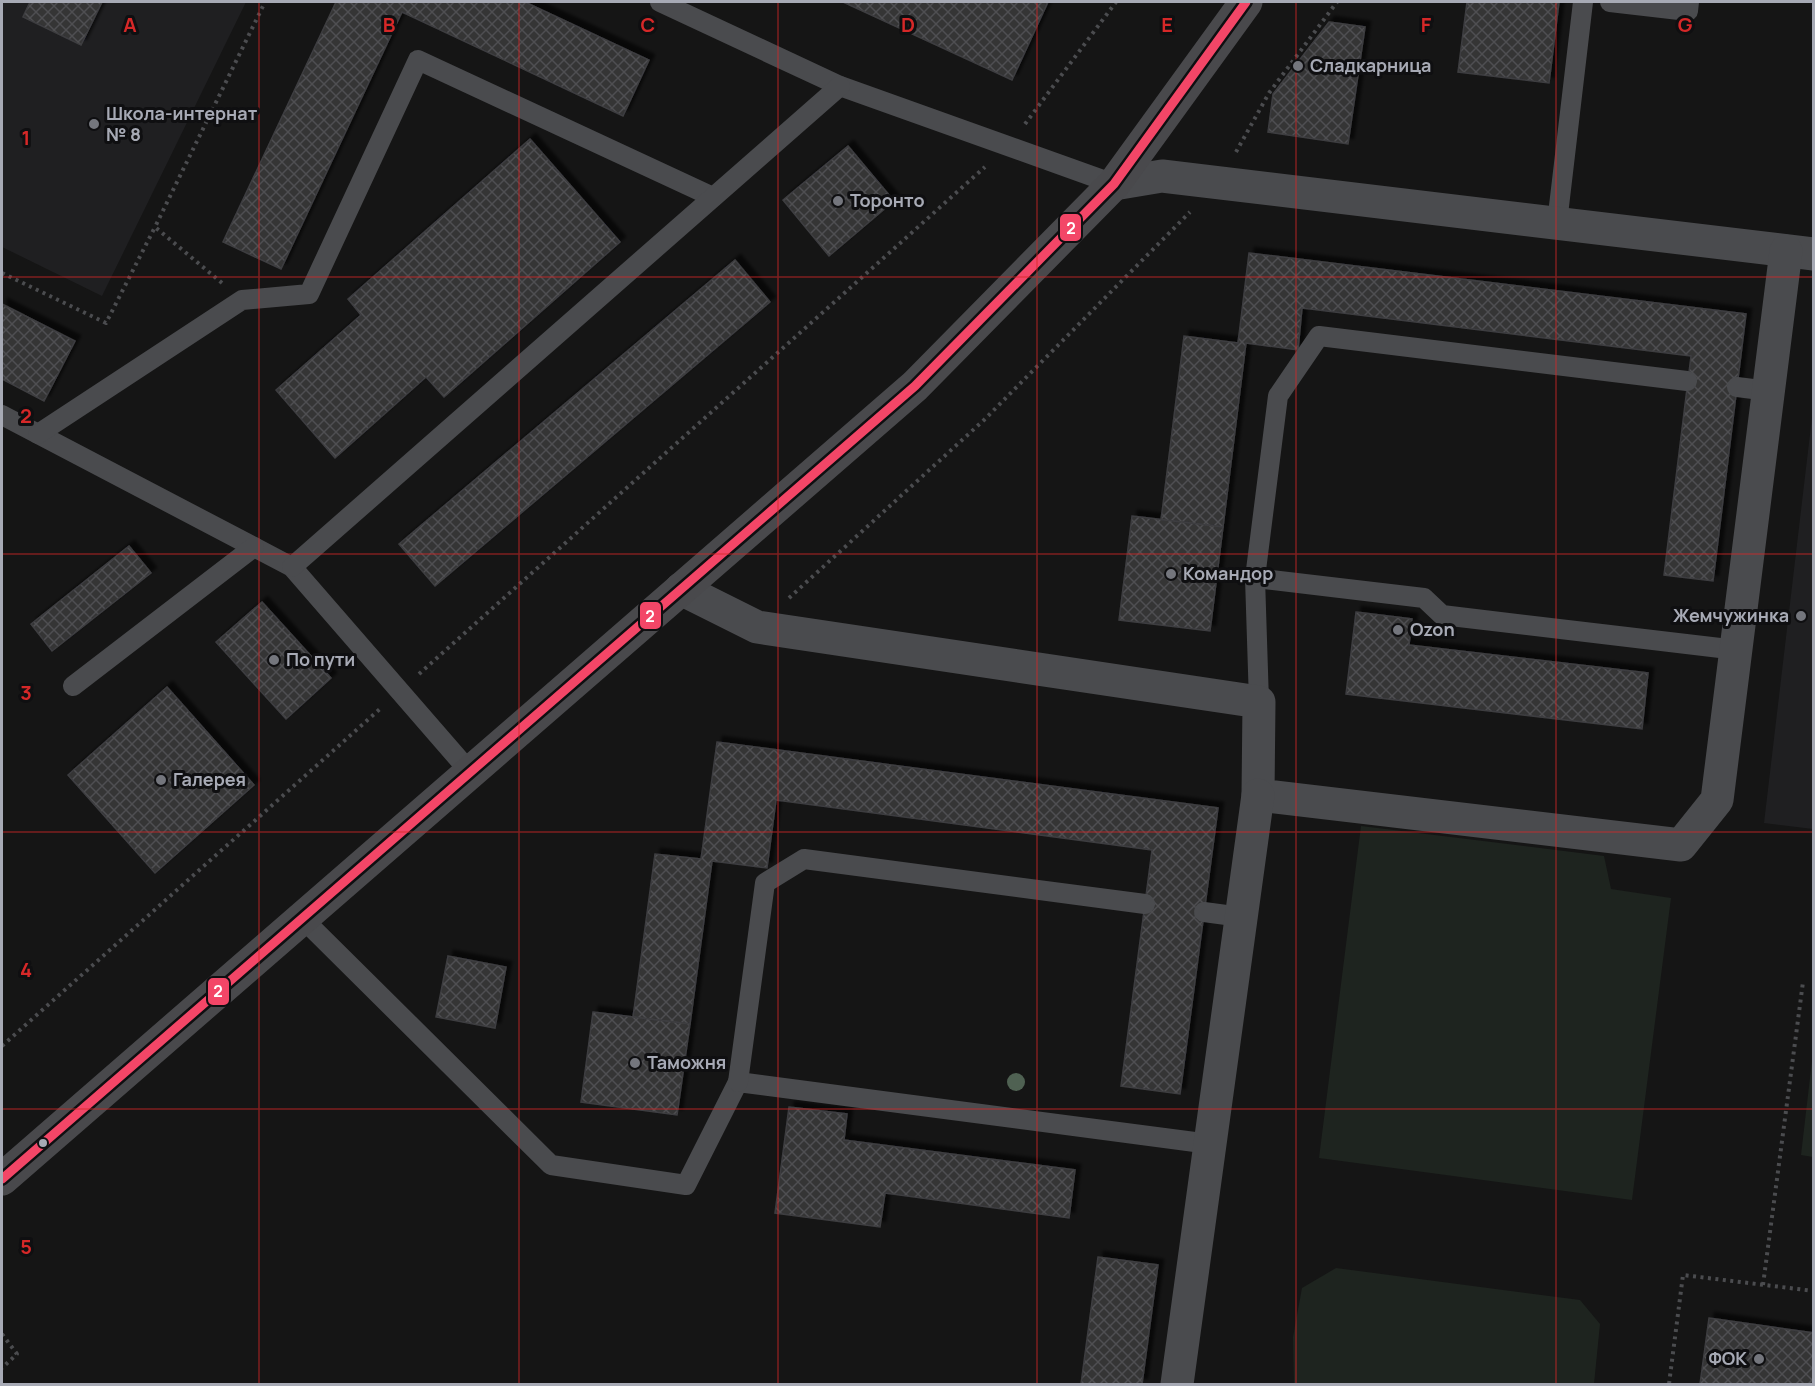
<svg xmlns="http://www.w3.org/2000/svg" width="1815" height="1386" font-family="Manrope,sans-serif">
<defs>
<pattern id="building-cross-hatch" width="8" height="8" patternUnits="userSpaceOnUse" patternTransform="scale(1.5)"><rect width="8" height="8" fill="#343436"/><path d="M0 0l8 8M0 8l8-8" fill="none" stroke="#4f4f51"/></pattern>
<filter id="shadow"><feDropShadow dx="5.5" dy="-5.5" stdDeviation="1.5" flood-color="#0009"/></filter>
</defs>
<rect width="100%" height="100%" fill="#151515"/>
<g fill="#1f1f21">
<polygon points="2,2 246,2 102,296 2,247"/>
<polygon points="1813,409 1813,829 1764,823"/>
</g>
<g fill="#1e241f">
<polygon points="1361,826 1604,856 1611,889 1671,898 1632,1200 1319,1158"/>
<polygon points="1813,1052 1814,1157 1813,1157 1801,1155"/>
<polygon points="1336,1268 1580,1300 1600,1324 1594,1384 1294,1384 1293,1337 1302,1288"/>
</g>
<g fill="url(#building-cross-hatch)" stroke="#3e3e41" stroke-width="1.5" filter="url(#shadow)">
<polygon points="30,2 102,2 81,45 23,17"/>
<polygon points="336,2 525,2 649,60 623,116 402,12 281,269 223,242"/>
<polygon points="843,2 1048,2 1012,80"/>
<polygon points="1467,2 1559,2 1549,83 1458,72"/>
<polygon points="1329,22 1365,27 1348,144 1268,132 1273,94"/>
<polygon points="530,139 620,242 444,397 426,377 335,458 276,390 361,315 348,299"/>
<polygon points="848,146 894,201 829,256 783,200"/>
<polygon points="1249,253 1746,314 1713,581 1664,575 1691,356 1302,308 1298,350 1246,343 1223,527 1161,520 1184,336 1238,343"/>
<polygon points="735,260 770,302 435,586 399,544"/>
<polygon points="2,304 75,341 44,401 2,379"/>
<polygon points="1132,516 1223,527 1210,631 1119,620"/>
<polygon points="129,546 151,573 52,651 31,624"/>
<polygon points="262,602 331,678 286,719 216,642"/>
<polygon points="1356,612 1412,619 1409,645 1648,673 1642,729 1346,694"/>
<polygon points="167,687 254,785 155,873 68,775"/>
<polygon points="717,742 1218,808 1180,1094 1121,1086 1152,850 776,800 767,868 712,861 690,1024 633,1017 655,854 701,859"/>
<polygon points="448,956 506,967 495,1028 436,1017"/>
<polygon points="593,1012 690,1024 677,1115 581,1102"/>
<polygon points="789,1107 847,1114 844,1140 1075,1170 1069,1218 885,1193 880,1227 775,1213"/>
<polygon points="1098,1257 1158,1265 1142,1384 1081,1384"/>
<polygon points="1709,1318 1814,1333 1814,1384 1700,1384"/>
</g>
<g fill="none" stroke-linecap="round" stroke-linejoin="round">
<g stroke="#4b4c4f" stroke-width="4" stroke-dasharray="3 4.5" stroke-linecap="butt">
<polyline points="1025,124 1116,2"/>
<polyline points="1236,152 1269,93 1337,2"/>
<polyline points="2,273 106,323 155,227"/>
<polyline points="222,283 155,227 265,2"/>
<polyline points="789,598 984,420 1190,212"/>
<polyline points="419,674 985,167"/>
<polyline points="2,1046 380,709"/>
<polyline points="1763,1285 1803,982"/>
<polyline points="2,1334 17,1354 2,1368"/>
<polyline points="1669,1384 1683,1275 1814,1291"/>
</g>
<g stroke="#4a4b4e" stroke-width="20">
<polyline points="660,2 840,86 1114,184"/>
<polyline points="1610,2 1688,11 1689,2"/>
<polyline points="1557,223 1583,2"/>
<polyline points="1737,387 1769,391"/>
<polyline points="2,415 292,567 470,772"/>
<polyline points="38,434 242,300 309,294 418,60 713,197"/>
<polyline points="292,567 840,86"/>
<polyline points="1255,578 1424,598 1442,615 1737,650"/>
<polyline points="73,686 254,547"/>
<polyline points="1259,702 1255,578 1278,396 1319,336 1687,381"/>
<polyline points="1204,912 1241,917"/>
<polyline points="302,918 551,1165 686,1185 738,1082 1210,1144"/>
<polyline points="738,1082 765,883 804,859 1145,904"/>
</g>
<g stroke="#4a4b4e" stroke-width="33">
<polyline points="1114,184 1162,176 1814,254"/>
<polyline points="681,589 757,627 1259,702 1258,795 1681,845 1717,800 1786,251"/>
<polyline points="1177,1384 1258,795"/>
</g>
<polyline stroke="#49494c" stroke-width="33" points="2,1179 915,386 1114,184 1246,2"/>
<g stroke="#0f0f11" stroke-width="14">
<polyline id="bus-1" points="2,1179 915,386 1114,184 1246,2"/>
</g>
<use href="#bus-1" stroke="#f34667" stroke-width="9"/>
</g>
<circle fill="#4f6152" cx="1016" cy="1082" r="9"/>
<path fill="none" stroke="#d62828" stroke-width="1.5" stroke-opacity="0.55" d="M259 2V1384M519 2V1384M778 2V1384M1037 2V1384M1296 2V1384M1556 2V1384M2 277H1814M2 554H1814M2 832H1814M2 1109H1814"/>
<g fill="#74767d" stroke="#0f0f11" stroke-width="2">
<circle cx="1298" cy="66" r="6"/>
<circle cx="94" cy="124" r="6"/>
<circle cx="838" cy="201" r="6"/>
<circle cx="1171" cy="574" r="6"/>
<circle cx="1801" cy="616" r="6"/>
<circle cx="1398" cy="630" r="6"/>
<circle cx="274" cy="660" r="6"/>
<circle cx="161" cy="780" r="6"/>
<circle cx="635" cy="1063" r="6"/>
<circle cx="1759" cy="1359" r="6"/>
</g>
<circle fill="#a7aab5" stroke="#0f0f11" stroke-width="2" cx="43" cy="1143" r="5"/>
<g text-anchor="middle" stroke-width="6" stroke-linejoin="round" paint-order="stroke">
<g font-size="18" font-weight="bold" fill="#a7aab5" stroke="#0f0f11" text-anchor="start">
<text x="1310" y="72">Сладкарница</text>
<text x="106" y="120">Школа-интернат<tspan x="106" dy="21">№ 8</tspan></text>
<text x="850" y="207">Торонто</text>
<text x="1183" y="580">Командор</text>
<text x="1789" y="622" text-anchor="end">Жемчужинка</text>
<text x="1410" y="636">Ozon</text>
<text x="286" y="666">По пути</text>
<text x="173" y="786">Галерея</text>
<text x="647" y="1069">Таможня</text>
<text x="1747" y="1365" text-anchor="end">ФОК</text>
</g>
</g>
<g font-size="20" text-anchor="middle" font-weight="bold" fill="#d62828" stroke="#0f0f11" stroke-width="6" stroke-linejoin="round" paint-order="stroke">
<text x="130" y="32">A</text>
<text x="389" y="32">B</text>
<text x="648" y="32">C</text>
<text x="908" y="32">D</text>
<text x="1167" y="32">E</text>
<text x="1426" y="32">F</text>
<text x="1685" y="32">G</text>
<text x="26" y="145">1</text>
<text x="26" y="423">2</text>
<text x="26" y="700">3</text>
<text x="26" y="977">4</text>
<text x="26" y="1254">5</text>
</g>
<g stroke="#0f0f11" stroke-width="2">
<rect x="1059" y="213" width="23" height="29" rx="6" fill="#f34667"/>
<rect x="639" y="601" width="23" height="29" rx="6" fill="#f34667"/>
<rect x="207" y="977" width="23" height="29" rx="6" fill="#f34667"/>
</g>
<g font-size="16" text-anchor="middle" font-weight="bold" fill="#fff">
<text x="1071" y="234">2</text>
<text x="650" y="622">2</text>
<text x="218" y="997">2</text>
</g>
<rect width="1815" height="1386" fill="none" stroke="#a7aab5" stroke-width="6"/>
</svg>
